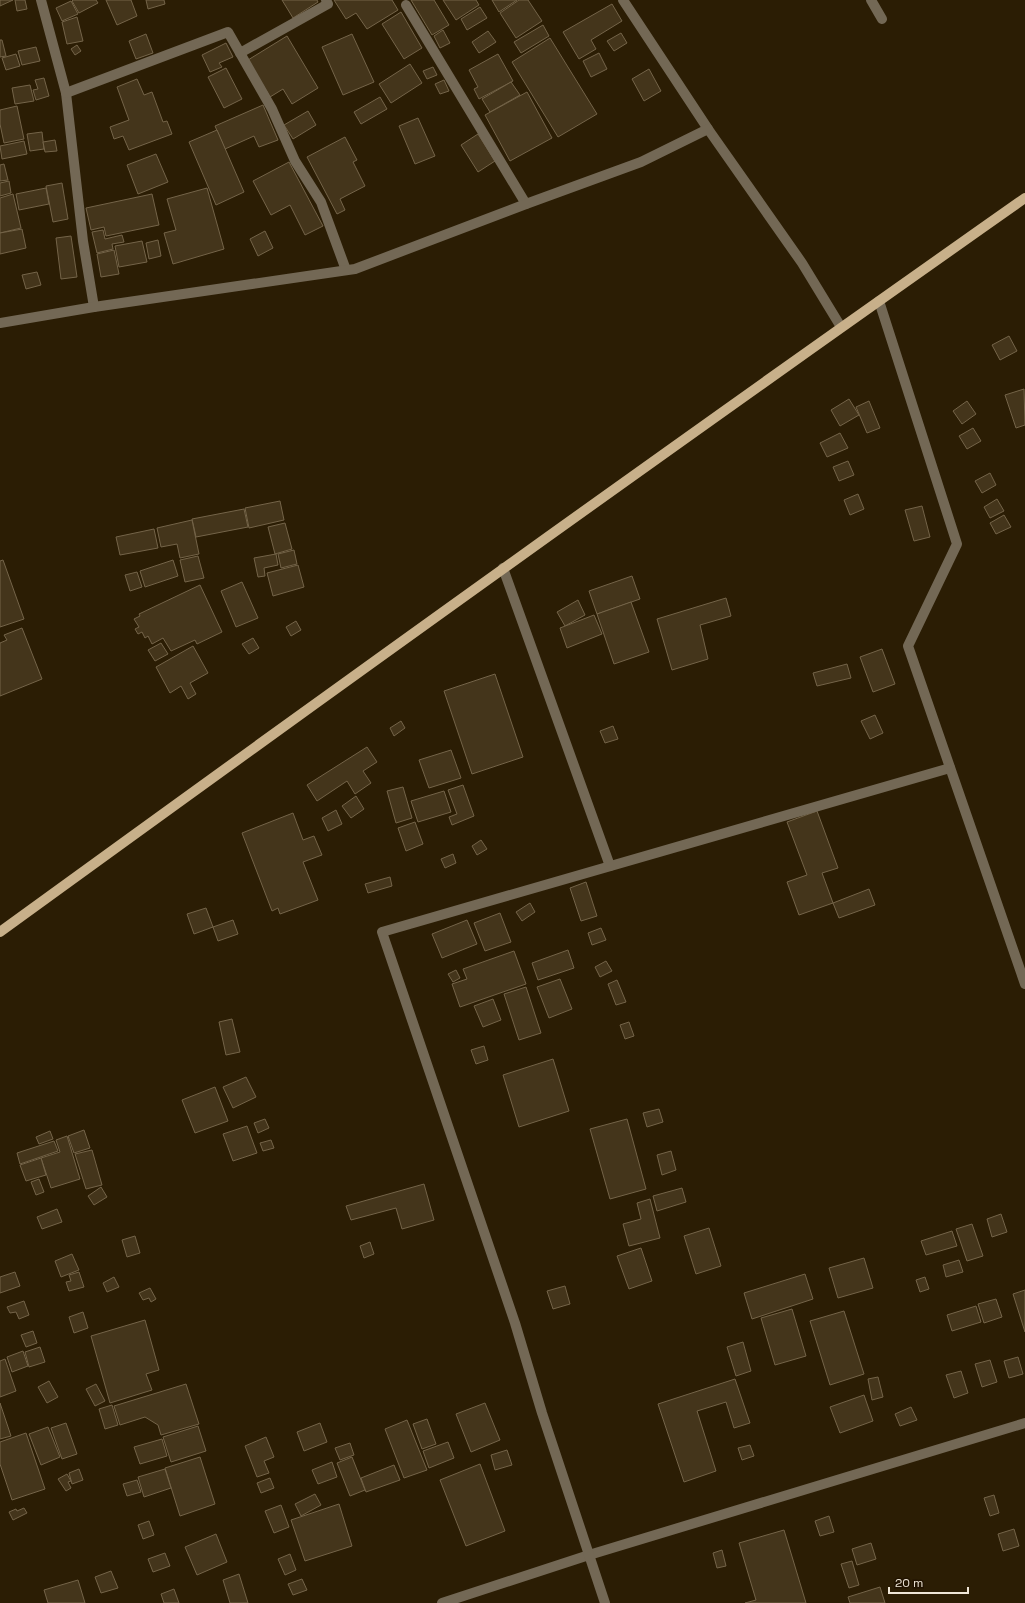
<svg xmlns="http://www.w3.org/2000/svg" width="1025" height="1603" font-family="'Space Grotesk',sans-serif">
<rect width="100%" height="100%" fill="#2b1d04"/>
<g fill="#44351b" stroke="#746449">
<polygon points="0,0 13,0 0,6"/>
<polygon points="15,0 25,0 27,9 17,11"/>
<polygon points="73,0 96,0 98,3 79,13 72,1"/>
<polygon points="106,0 131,0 137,16 117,25"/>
<polygon points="146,0 164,0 165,4 148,9"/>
<polygon points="282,0 317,0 318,2 293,18"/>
<polygon points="334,0 392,0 398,10 367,29 356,13 346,19"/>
<polygon points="411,0 434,0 449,25 432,35"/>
<polygon points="443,0 476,0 479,5 456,20"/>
<polygon points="492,0 517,0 499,12"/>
<polygon points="519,0 528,0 542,21 516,38 500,13"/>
<polygon points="71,1 78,14 62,21 56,8"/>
<polygon points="612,4 622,21 591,40 596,49 579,59 563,32"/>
<polygon points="480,7 487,18 467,30 461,19"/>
<polygon points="401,12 422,48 404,59 382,24"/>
<polygon points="77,17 83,41 67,44 62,22"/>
<polygon points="543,25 549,36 521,53 514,42"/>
<polygon points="443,30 450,43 440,48 434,36"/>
<polygon points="488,31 496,42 479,53 472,42"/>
<polygon points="621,33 627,43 614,51 607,41"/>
<polygon points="146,34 153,53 136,59 129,41"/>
<polygon points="352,34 374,82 343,95 322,47"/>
<polygon points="287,36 318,88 292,104 283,89 270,97 248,60"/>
<polygon points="550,38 597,114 558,137 512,62"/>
<polygon points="0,40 2,40 6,56 0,57"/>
<polygon points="226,43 233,57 219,63 222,67 210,72 202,55"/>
<polygon points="77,45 81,51 75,55 71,49"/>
<polygon points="36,47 40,61 22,65 18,51"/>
<polygon points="599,53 607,69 591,77 583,61"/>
<polygon points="16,54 20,66 6,70 2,58"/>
<polygon points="498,54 513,81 479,99 474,89 478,87 469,70"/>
<polygon points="410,64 422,83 391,103 379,84"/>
<polygon points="433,67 437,75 427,79 423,71"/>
<polygon points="226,68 242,99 224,108 208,77"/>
<polygon points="649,69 661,91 644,101 632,79"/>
<polygon points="44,78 49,96 36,100 33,90 38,89 35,80"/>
<polygon points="137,79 144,95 152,92 163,122 167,121 172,134 129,150 123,136 114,139 110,127 129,120 117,87"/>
<polygon points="444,80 449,91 440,94 435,84"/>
<polygon points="511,82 520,95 490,112 482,99"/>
<polygon points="30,85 34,101 15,104 12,88"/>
<polygon points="527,92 552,138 510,161 485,115"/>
<polygon points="380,97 387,109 361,124 354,112"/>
<polygon points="263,105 278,140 259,147 254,136 225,149 215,126"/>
<polygon points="17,106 24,139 4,143 0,124 0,110"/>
<polygon points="308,111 316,125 293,139 284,125"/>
<polygon points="418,118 435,156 415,164 399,126"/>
<polygon points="217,130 244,192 216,205 189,142"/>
<polygon points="42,132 44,149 30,151 27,134"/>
<polygon points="478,134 495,161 478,172 461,145"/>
<polygon points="345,137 357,160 353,162 365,186 340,199 345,210 337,214 307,157"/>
<polygon points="55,140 57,151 45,152 43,142"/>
<polygon points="24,141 27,154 2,159 0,146"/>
<polygon points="156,154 168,182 138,194 127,165"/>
<polygon points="289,162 323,226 305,235 290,205 271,215 253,181"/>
<polygon points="4,164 8,180 0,181 0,165"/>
<polygon points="9,181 11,193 0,196 0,183"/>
<polygon points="62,183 68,219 53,222 46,186"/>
<polygon points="46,188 49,204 19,210 16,194"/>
<polygon points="207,188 224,249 173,264 164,233 176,230 167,199"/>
<polygon points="13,194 21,228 0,233 0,198"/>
<polygon points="152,194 159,225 106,236 104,227 91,230 86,208"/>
<polygon points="22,229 26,248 0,254 0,233"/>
<polygon points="103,230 105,239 122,235 124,242 112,244 113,249 97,253 92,232"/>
<polygon points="265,231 273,248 258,256 250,239"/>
<polygon points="71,236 77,277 61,279 56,238"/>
<polygon points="158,240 161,256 149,259 146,243"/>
<polygon points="142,241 147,262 119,267 115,246"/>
<polygon points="114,250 119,274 101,277 97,254"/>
<polygon points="37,272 41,285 26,289 22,275"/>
<polygon points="1009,336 1017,351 1000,360 992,345"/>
<polygon points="1024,389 1025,425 1016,428 1005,395"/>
<polygon points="849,399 859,415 840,426 831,410"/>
<polygon points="869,401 880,428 867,433 856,407"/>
<polygon points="967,401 976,414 962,424 953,411"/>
<polygon points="973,428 981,441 967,449 959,436"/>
<polygon points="840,433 848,448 827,457 820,443"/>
<polygon points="848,461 854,475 839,481 833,467"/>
<polygon points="990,473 996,485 982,493 975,481"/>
<polygon points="858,494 864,509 850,515 844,500"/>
<polygon points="997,499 1004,511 990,518 984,507"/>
<polygon points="280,501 284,520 249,528 245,508"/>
<polygon points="922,506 930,537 914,541 905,510"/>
<polygon points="244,509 248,527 196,537 192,519"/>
<polygon points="1004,515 1011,527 996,534 990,523"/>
<polygon points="192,520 199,554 180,558 177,544 161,547 157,528"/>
<polygon points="285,523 292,549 275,554 268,527"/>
<polygon points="154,529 158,548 120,555 116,537"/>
<polygon points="294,550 297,564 281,568 278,554"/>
<polygon points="276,554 278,565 264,568 265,576 258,577 254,558"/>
<polygon points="198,556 204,578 185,582 180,560"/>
<polygon points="3,560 24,619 0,627 0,561"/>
<polygon points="173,560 178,576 145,587 140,571"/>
<polygon points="298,565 304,587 273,596 267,573"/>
<polygon points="137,572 142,587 130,591 125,575"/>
<polygon points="632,576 640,599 597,614 589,591"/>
<polygon points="242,582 258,618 236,627 221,591"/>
<polygon points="200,585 222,632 197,644 195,640 171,651 163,638 152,644 148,636 145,638 142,632 138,634 135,629 139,627 134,619 140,616 139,614"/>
<polygon points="726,598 731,616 700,625 708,659 672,670 657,619"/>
<polygon points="578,600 585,615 565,626 557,612"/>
<polygon points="631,602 649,652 614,664 597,614"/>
<polygon points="594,615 602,634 567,648 560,628"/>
<polygon points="296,621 301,630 291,636 286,627"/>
<polygon points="22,628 42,679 0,696 0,643 7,640 4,635"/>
<polygon points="253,638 259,648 249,654 242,644"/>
<polygon points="161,643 168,654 155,661 148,650"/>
<polygon points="193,646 208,673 190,683 196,694 188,699 181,686 170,693 156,667"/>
<polygon points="882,649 895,684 873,692 860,657"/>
<polygon points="847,664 851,678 817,686 813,673"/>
<polygon points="495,674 523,757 472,774 444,691"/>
<polygon points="875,715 883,733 870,739 861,721"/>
<polygon points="401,721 405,728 394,736 390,728"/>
<polygon points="613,726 618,739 605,743 600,731"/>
<polygon points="367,747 377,762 363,771 371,783 355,794 347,781 317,801 307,785"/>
<polygon points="451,750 461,778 429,788 419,760"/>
<polygon points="463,785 474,816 452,825 449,817 457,814 448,790"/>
<polygon points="403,787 412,818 396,823 387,791"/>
<polygon points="444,791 451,812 418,822 411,801"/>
<polygon points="356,796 364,809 351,818 342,806"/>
<polygon points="336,810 342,824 328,831 322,818"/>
<polygon points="817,811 838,868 822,873 833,903 799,915 787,882 807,875 787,822"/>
<polygon points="293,813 303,840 314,836 322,855 303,862 318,900 280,914 278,908 272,911 242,833"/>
<polygon points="415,822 423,844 406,851 398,828"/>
<polygon points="481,840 487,849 477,855 472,846"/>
<polygon points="453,854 456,863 445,868 441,859"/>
<polygon points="390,877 392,886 368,893 365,884"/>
<polygon points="586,882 597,916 581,921 570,888"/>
<polygon points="869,889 875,905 839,918 833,903"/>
<polygon points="530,903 535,912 522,921 516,912"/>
<polygon points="206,908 213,927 194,934 187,914"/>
<polygon points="500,913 511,942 485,951 474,923"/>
<polygon points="233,920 238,934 218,941 213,927"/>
<polygon points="467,920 477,944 442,958 432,934"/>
<polygon points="601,928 606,940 592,945 588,933"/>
<polygon points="568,950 574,968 538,980 532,963"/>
<polygon points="514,951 526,984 460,1007 452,984 467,979 463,969"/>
<polygon points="606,961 612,971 600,977 595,967"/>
<polygon points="456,970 460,978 453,982 448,974"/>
<polygon points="560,979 572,1009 549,1018 537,987"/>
<polygon points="617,980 626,1002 616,1005 608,984"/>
<polygon points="526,987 541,1033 519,1040 504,994"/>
<polygon points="493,999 501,1020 483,1027 474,1006"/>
<polygon points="232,1019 240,1052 226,1055 219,1022"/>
<polygon points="629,1022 634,1036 625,1039 620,1025"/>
<polygon points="484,1046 488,1060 476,1064 471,1050"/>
<polygon points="553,1059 569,1111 519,1127 503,1075"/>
<polygon points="246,1077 256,1097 233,1108 223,1087"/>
<polygon points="215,1087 228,1121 195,1133 182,1100"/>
<polygon points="659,1109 663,1122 647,1127 643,1113"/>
<polygon points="265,1119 269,1128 258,1133 254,1123"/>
<polygon points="627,1119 646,1189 610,1199 590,1129"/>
<polygon points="247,1126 257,1153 233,1161 223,1134"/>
<polygon points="84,1130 90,1148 74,1153 68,1136"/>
<polygon points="50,1131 53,1139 39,1144 36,1137"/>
<polygon points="67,1136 80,1179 51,1188 41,1158 60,1152 56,1140"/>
<polygon points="271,1140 274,1148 263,1151 260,1143"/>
<polygon points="54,1141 58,1151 20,1164 17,1153"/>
<polygon points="92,1150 102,1185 86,1189 75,1154"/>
<polygon points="671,1151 676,1170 662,1175 657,1155"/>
<polygon points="41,1158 46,1175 26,1181 20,1165"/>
<polygon points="39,1179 44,1192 36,1195 31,1182"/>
<polygon points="424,1184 434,1220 402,1229 396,1208 351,1220 346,1206"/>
<polygon points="101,1187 107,1197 94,1205 88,1196"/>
<polygon points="682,1188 686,1202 657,1211 653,1196"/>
<polygon points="650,1199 660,1238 629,1246 623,1224 641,1219 637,1203"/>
<polygon points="57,1209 62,1222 42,1229 37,1217"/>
<polygon points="1001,1214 1007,1232 992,1237 987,1219"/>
<polygon points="972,1224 983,1256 967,1261 956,1229"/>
<polygon points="709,1228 721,1266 696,1274 684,1236"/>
<polygon points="952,1231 957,1246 926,1255 921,1241"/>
<polygon points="135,1236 140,1253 127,1257 122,1240"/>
<polygon points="370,1242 374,1254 364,1258 360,1246"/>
<polygon points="641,1248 652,1281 629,1289 617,1256"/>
<polygon points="72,1254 79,1270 61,1277 55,1261"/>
<polygon points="864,1258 873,1288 838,1298 829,1268"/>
<polygon points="959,1260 963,1272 946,1277 943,1265"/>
<polygon points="15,1272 20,1286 0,1293 0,1277"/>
<polygon points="79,1272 84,1287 69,1291 66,1282 71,1281 69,1275"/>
<polygon points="805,1274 813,1299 752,1319 744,1293"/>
<polygon points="114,1277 119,1287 107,1292 103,1283"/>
<polygon points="925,1277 929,1289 920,1292 916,1280"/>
<polygon points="565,1286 570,1304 553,1309 547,1291"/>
<polygon points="150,1288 156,1299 151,1302 149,1298 143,1300 139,1293"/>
<polygon points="1025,1290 1025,1332 1013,1294"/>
<polygon points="996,1299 1002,1317 984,1323 978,1304"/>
<polygon points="24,1301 29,1315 19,1319 16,1312 10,1313 7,1307"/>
<polygon points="976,1306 981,1322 952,1331 947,1315"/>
<polygon points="792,1309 806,1356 775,1365 761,1318"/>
<polygon points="844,1311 864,1374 830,1385 810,1321"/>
<polygon points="83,1312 88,1328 74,1333 69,1317"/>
<polygon points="145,1320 159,1370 146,1374 152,1390 110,1403 91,1336"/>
<polygon points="33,1331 37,1343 26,1347 21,1335"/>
<polygon points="743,1342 751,1371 736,1376 727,1347"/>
<polygon points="40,1347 45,1362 29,1367 25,1352"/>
<polygon points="23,1351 28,1366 12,1372 7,1357"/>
<polygon points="1018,1357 1023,1374 1009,1378 1004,1361"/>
<polygon points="5,1359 16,1391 0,1397 0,1361"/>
<polygon points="990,1360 997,1382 982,1387 975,1364"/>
<polygon points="961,1371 968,1393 954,1398 946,1375"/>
<polygon points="878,1377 883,1397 872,1400 868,1379"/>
<polygon points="735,1379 750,1423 734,1428 726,1402 697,1411 716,1471 684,1482 658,1404"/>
<polygon points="49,1381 58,1397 47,1403 38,1387"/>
<polygon points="96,1384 105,1401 95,1406 86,1389"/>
<polygon points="186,1384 199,1424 161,1435 158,1425 145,1417 120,1425 114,1406"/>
<polygon points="864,1395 873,1421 840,1433 830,1407"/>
<polygon points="0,1403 11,1436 0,1439"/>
<polygon points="485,1403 500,1440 471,1452 456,1414"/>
<polygon points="112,1405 118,1425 105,1429 99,1409"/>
<polygon points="911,1407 917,1420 900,1426 895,1414"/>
<polygon points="427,1419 436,1444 422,1449 413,1424"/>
<polygon points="407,1420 427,1470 404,1478 385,1429"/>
<polygon points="66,1423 77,1454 62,1459 51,1428"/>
<polygon points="320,1423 327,1442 304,1451 297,1432"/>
<polygon points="198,1426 206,1451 171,1462 163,1437"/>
<polygon points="48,1427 60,1457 41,1465 29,1434"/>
<polygon points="26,1433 45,1489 12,1500 0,1464 0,1442"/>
<polygon points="266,1437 274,1457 264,1461 269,1473 257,1477 245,1446"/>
<polygon points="162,1439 167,1456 140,1464 134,1447"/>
<polygon points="448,1442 454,1458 429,1468 423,1451"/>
<polygon points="350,1443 354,1455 340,1460 335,1448"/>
<polygon points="750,1445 754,1456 742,1460 738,1448"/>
<polygon points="507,1450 512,1465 495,1470 491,1455"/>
<polygon points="200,1457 215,1504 180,1516 165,1468"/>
<polygon points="352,1457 365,1490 350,1496 337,1463"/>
<polygon points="332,1462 337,1477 318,1484 312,1470"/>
<polygon points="480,1464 505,1531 466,1546 440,1480"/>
<polygon points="394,1465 400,1480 366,1492 361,1478"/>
<polygon points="79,1469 83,1480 72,1484 69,1473"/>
<polygon points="165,1469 171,1488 144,1497 138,1477"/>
<polygon points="67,1474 71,1481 68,1482 71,1488 66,1491 58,1479"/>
<polygon points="270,1478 274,1488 261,1493 257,1483"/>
<polygon points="137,1480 141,1492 127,1496 123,1484"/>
<polygon points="315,1494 321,1505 301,1516 295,1504"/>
<polygon points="994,1495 999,1513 990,1516 984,1498"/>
<polygon points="339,1504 352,1546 305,1561 291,1520"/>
<polygon points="281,1505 289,1527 274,1533 265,1511"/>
<polygon points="24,1508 27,1513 13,1520 9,1512 16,1509 17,1511"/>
<polygon points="829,1516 834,1532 820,1536 815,1521"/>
<polygon points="149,1521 154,1535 143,1539 138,1525"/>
<polygon points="1014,1529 1019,1546 1003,1551 998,1534"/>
<polygon points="784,1530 806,1603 745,1603 756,1600 739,1543"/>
<polygon points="216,1534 227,1562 197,1575 185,1547"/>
<polygon points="871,1543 876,1559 857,1565 852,1549"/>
<polygon points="722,1550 726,1566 717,1568 713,1553"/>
<polygon points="165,1553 170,1566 153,1572 148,1559"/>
<polygon points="290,1554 296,1570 285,1575 278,1559"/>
<polygon points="852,1561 859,1585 849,1588 841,1564"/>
<polygon points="111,1571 118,1588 101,1593 95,1577"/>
<polygon points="239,1574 248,1603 230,1603 223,1580"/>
<polygon points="302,1579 307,1590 293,1595 288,1584"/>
<polygon points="78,1580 85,1603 48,1603 44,1590"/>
<polygon points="880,1587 885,1603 850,1603 848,1597"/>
<polygon points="174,1589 179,1603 164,1603 161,1594"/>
</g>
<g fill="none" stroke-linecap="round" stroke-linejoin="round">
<g stroke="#736855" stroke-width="10">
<polyline points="41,0 66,93 83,241 94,307"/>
<polyline points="623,0 708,129"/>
<polyline points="871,0 882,19"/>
<polyline points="406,5 526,204"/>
<polyline points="240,53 272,109 295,161 321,202 346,270"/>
<polyline points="66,93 228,32 240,53 328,4 326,0"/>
<polyline points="879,301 957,544 908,646 1025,984"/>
<polyline points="0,323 94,307 355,269 526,204 641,162 708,129 802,263 841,327"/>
<polyline points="503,568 610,866"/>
<polyline points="442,1603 589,1555 1025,1423"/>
<polyline points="605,1603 542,1413 515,1323 382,932 950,768"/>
</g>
<path stroke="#c8b08a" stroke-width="10" d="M0 932C340 685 681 440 1025 198"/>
</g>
<path d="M889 1587v6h79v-6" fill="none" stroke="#efe6d7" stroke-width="2"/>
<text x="895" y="1587" font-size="12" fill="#efe6d7" stroke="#211300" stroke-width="3" paint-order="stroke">20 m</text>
</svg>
